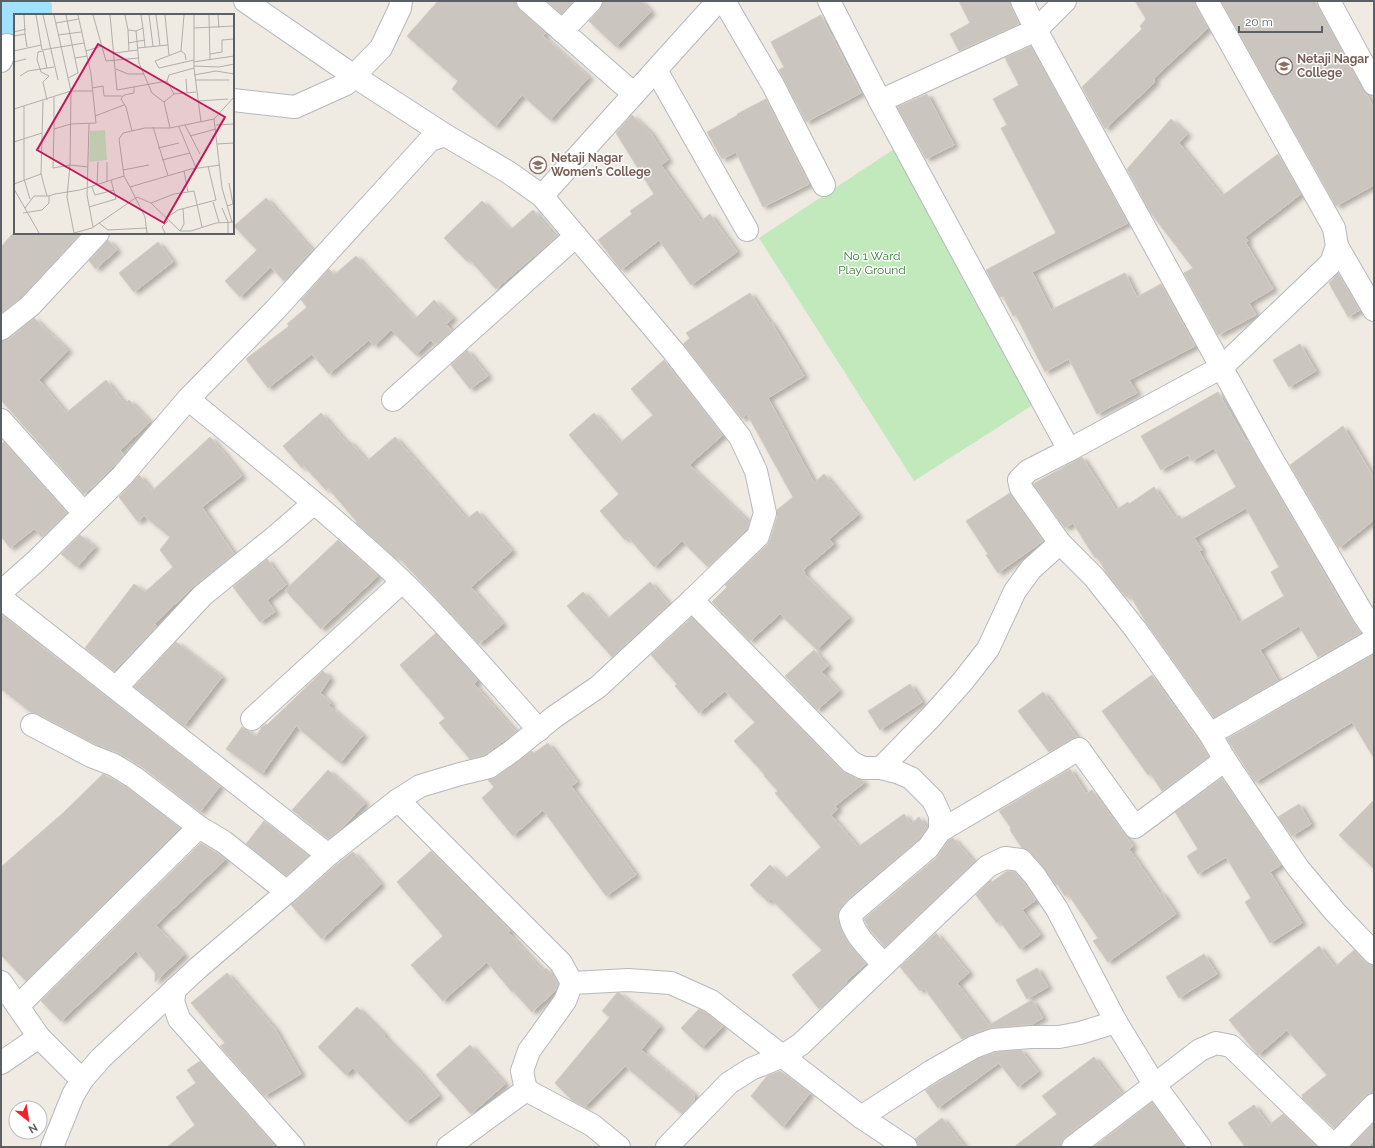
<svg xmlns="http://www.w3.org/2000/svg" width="1375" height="1148" font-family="Raleway,sans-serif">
<defs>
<filter id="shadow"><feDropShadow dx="4.5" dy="2.5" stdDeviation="2" flood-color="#0004"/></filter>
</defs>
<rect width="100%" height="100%" fill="#efeae2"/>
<polygon fill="#c1e9bc" points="902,144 1036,403 914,481 759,238"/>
<polygon fill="#a2e1ff" points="3,1 49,1 52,4 52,15 15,15 15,42 2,34 1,32 1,4"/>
<g fill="#cac5bf" stroke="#d4cbc0" fill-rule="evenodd" filter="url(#shadow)">
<polygon points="438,1 516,1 516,5 520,10 545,33 543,36 589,77 550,120 522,95 495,127 452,89 458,81 407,36"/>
<polygon points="547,1 574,1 561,14"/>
<polygon points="603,1 641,1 651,12 616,47 589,21 600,9"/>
<polygon points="959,1 1010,1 1011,6 1019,24 959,51 950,34 970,23"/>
<polygon points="1135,1 1195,1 1196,7 1208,28 1154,78 1154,83 1105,129 1082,87 1142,29 1140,26 1146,19"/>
<polygon points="1221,1 1315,1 1374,108 1374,185 1336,206"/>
<polygon points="821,15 861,93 806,122 779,70 784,67 771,42"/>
<polygon points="1031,46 1128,223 1032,272 1051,310 1125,273 1137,297 1161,284 1195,346 1129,380 1137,393 1097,414 1069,359 1045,372 1016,315 1013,316 1003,296 1000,297 986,270 1056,233 1001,128 1007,125 993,99 1019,85 1005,58"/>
<polygon points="927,94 954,145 926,159 897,107"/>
<polygon points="766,99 809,184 763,207 736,152 722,159 707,132 738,115 737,114"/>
<polygon points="632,115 650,132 668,160 661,165 701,221 710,214 737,252 691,285 659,240 621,270 598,240 632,214 630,211 654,194 616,133"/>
<polygon points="1171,119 1187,134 1179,143 1222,196 1278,154 1301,194 1245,237 1248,240 1246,243 1273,289 1249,303 1256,315 1218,335 1184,273 1193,268 1150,212 1127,169"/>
<polygon points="266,198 312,250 284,281 271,267 240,297 225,281 257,250 234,226"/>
<polygon points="482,201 510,230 533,210 556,237 496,289 469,259 467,261 444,238"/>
<polygon points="13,233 81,233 22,297 1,313 1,247"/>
<polygon points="108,240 117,250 96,269 89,261"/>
<polygon points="158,242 173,262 134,292 119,273"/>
<polygon points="356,256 415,319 434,300 453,318 446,324 452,331 435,345 431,340 416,355 391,330 374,346 369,340 329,374 312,354 268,388 246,359 289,326 287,324 307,307 301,300 329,269 334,275"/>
<polygon points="1338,273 1360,310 1348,317 1329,283"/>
<polygon points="750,293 770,323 771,322 804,376 768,398 814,483 824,474 858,515 829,539 834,544 803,570 805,573 804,574 849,618 817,650 780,614 750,641 712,602 727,587 725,585 767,545 770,540 777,517 777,510 793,497 747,414 742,419 683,344 690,338 686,333"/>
<polygon points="34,318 68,350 39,380 66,413 106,380 125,404 129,400 150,422 120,450 124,455 113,467 97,483 84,494 1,400 1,341 9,339"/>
<polygon points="1300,344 1316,371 1289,387 1273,360"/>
<polygon points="467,350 488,376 470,389 451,365"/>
<polygon points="664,360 723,435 689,465 749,522 747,529 708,567 682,541 654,567 628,537 625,540 600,511 619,494 569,435 594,413 620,443 653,415 631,389"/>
<path d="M1218 392 1246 441 1247 440 1343 606 1361 633 1318 657 1299 626 1260 650 1278 681 1214 718 1147 624 1130 595 1126 597 1108 575 1097 557 1095 558 1073 523 1065 528 1033 484 1082 457 1116 510 1128 502 1129 504 1154 487 1175 518 1179 515 1182 519 1236 487 1214 448 1192 461 1188 455 1161 470 1141 436ZM1246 508 1279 567 1271 572 1284 596 1239 623 1199 551 1202 550 1194 538Z"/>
<polygon points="321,413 347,443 349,441 367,461 395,437 467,519 477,511 512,551 471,587 503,624 479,644 398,557 396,559 356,523 357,522 328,488 326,490 304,466 302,468 283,446"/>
<polygon points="1343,426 1374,478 1374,520 1339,548 1290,465"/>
<polygon points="210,437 224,453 242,476 202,507 234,554 195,585 154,624 157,626 114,671 85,648 134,584 145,592 173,567 160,550 170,537 144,516 138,522 119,497 139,475 152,491"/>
<polygon points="4,442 67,513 42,537 34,529 10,548 1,536 1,444"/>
<polygon points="1010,493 1043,541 998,573 986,555 988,554 966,521"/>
<polygon points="80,535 95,547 77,567 61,554"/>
<polygon points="338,540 378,576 321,629 285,590"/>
<polygon points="267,559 286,585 267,600 275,612 260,622 233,587"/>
<polygon points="650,582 669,604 612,657 567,606 583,592 607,619"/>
<polygon points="1,614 36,642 35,642 70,668 220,786 200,812 142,767 119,753 96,745 38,714 32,713 1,689"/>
<polygon points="692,617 842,771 857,779 862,780 864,783 835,806 838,809 831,815 858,847 904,814 911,824 919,817 927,828 919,839 848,899 840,908 838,913 838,919 844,935 854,950 866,964 846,981 847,983 819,1009 792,975 822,950 771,899 768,902 750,885 770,865 785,879 821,847 775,793 778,791 764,776 765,775 734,741 755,722 725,691 699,713 675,686 677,684 651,655"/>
<polygon points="436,633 478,680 474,684 516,732 484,755 470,759 439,723 445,718 400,665"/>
<polygon points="176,642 222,677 184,726 134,687"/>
<polygon points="814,650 828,666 822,672 839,691 817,710 785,676"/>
<polygon points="1374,654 1374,758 1352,722 1255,782 1227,739"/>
<polygon points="323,671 330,678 320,693 331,703 328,705 363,735 340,763 296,726 262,774 226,749 242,727 256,736 262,727 266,724 267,725"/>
<polygon points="1152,675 1199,741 1209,757 1162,791 1150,773 1148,775 1102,711"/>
<polygon points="910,684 922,702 880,730 868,711"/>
<polygon points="1043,692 1077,737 1049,752 1018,711"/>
<polygon points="548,743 577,782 571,786 636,875 606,896 543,810 513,836 482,798 494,787 488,780 496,777 532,751 534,753"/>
<polygon points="1070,769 1086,794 1092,790 1133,846 1129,849 1160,894 1162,893 1176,914 1108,962 1093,941 1098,938 1068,894 1065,896 1057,884 1056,885 1044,868 1030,852 1022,848 1010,830 1011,828 999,811"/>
<polygon points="328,770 365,803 343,827 328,839 292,810"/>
<polygon points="103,774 128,788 180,828 26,981 1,955 1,867 63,813"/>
<polygon points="1222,778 1281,865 1270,872 1302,923 1270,943 1245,902 1251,898 1226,857 1198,874 1187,856 1198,849 1175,812"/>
<polygon points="1374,800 1374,869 1339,835"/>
<polygon points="1299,804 1311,824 1292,836 1278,817"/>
<polygon points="264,821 309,856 286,876 246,844"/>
<polygon points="953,838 974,862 885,947 869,929 864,919 936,858 949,840"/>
<polygon points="201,843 226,859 156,925 184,955 155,982 155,972 136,951 61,1021 41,1001"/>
<polygon points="431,851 499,918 510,931 508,932 543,971 546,968 556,980 558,984 555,991 532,1012 513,991 512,992 487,962 443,1001 411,965 443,936 397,882"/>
<polygon points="353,852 381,884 322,939 291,905 336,865"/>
<polygon points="1007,871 1015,872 1025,884 1036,900 1022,910 1040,935 1020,949 1000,921 997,923 976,895 991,880 992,882"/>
<polygon points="936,933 969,973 957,983 989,1025 1032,1000 1043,1018 1032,1024 989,1028 962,1039 924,988 920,991 900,967"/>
<polygon points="1319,946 1335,967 1354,950 1365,962 1370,965 1374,965 1374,1093 1370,1093 1365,1096 1334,1128 1302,1098 1303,1097 1302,1095 1327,1075 1287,1030 1258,1055 1229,1020"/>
<polygon points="1204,954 1217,974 1179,998 1166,977"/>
<polygon points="1037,968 1048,987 1027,999 1016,980"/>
<polygon points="227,973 275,1029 301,1074 264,1096 220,1046 225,1043 191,1003"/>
<polygon points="617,993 619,993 660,1026 641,1050 694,1094 694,1101 682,1114 625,1066 585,1107 573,1101 555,1083 610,1017 602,1011"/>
<polygon points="357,1007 385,1035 384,1036 418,1070 439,1096 406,1122 353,1068 346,1075 318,1047"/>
<polygon points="699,1009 705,1012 723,1026 702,1048 681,1028"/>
<polygon points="470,1045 505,1084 471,1114 436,1075"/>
<polygon points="1021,1050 1038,1072 1018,1087 999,1063 938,1108 925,1090 979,1058 996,1052"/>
<polygon points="1094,1057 1122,1094 1065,1137 1062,1142 1061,1147 1014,1147 1057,1114 1042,1096"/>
<polygon points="200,1061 270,1140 275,1147 167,1147 195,1125 176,1097 196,1083 187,1070"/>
<polygon points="780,1071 810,1093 783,1127 751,1096 767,1076"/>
<polygon points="1152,1102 1185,1147 1094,1147"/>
<polygon points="1254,1105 1269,1125 1283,1114 1317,1147 1242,1147 1244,1145 1228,1123"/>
<polygon points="942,1118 965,1147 918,1147 917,1142 915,1139"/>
<polygon points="1374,1123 1374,1141 1367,1147 1350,1147"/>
</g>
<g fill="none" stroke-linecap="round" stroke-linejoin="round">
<g stroke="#b5b9be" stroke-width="24">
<g id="minor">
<polyline points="245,1 354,76 445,135"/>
<polyline points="528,1 634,94"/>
<polyline points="724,1 773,85 824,185"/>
<polyline points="829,1 880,101 1069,450"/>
<polyline points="1022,1 1036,30 1268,452 1363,614 1374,630"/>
<polyline points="1207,1 1334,228 1337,246 1331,263 1222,367 1069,450 1028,471 1019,480 1021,488 1060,543 1094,577 1136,630 1210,734 1225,760 1298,868 1335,912 1374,953"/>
<polyline points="1329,1 1374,84"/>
<polyline points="562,31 591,1"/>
<polyline points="1,61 7,45"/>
<polyline points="656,70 747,230"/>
<polyline points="233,100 295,107 346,84 381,48 400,8 401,1"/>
<polyline points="880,101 1036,30 1065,1"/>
<polyline points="542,196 718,1"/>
<polyline points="1337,246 1374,310"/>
<polyline points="1,329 30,306 98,233"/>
<path d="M188 399C260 458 334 517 402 581 450 628 494 680 539 730"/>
<polyline points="393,400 576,236"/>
<polyline points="1,420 84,513"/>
<polyline points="1,592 36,561 122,476 188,399 275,310 430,140 445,135 508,172 542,196 674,352 740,437 756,471 765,513 758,536 692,600 598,687 554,717 512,751 489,767 460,774 420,786 398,800 328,855 287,892 199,967 101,1058 82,1080 73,1095 52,1147"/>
<polyline points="1,598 328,855"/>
<path d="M692 600 851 762 863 768H881L897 772 911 778 933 800 940 815V831L928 848 856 909 850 916C853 935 872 951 884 965"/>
<polyline points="116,688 203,595 276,536 314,503"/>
<polyline points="252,719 402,582"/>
<polyline points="32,725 91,756 114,765 135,778 199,827 224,842 287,892"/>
<polyline points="1210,734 1374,640"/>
<polyline points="881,768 931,717 963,681 988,649 1015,591 1031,569 1060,543"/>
<polyline points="398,800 561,963 572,983 565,1001 529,1051 522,1071 526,1090"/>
<polyline points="940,831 1079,749 1135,827 1225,760"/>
<polyline points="1,982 39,1037 82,1080"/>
<polyline points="572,983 628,980 671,983 711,1001 861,1117 906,1147"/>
<polyline points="175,989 173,1001 179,1019 293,1147"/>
<polyline points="18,1006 199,827"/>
<polyline points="1,1063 39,1037"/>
<polyline points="861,1117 932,1071 974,1047 993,1040 1031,1037 1059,1037 1080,1033 1116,1022"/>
<polyline points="1334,1146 1374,1105"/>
<polyline points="448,1147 526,1090 592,1125 619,1147"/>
<polyline points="667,1147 729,1083 751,1069 783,1056 801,1044 988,866 1005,858 1021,860 1035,876 1057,909 1116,1022 1154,1084 1200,1147"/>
<polyline points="1073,1147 1200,1050 1216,1043 1231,1046 1335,1147"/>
</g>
</g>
<use href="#minor" stroke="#fff" stroke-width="22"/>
</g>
<defs>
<g id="university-ring" transform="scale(0.9)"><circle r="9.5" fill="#fff" stroke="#8d6e63" stroke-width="1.5"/><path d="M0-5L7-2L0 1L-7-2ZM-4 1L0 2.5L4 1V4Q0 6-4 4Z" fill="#8d6e63"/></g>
</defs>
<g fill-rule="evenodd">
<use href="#university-ring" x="1284" y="66"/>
<use href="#university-ring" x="538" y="165"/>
</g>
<g text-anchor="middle" stroke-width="3" stroke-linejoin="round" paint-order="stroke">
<g font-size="12" font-weight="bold" fill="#785e54" stroke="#fff" text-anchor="start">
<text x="1297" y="63">Netaji Nagar<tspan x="1297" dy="14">College</tspan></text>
<text x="551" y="162">Netaji Nagar<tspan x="551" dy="14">Women’s College</tspan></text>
</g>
<g font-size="12" fill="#32822c" stroke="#fff">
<text x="872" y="260">No 1 Ward<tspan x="872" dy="14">Play Ground</tspan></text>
</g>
</g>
<g transform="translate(14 14)">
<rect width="220" height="220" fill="#efeae2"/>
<path d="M91 116 93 146 75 148 76 117Z" fill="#c1e9bc"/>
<path fill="none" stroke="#afafac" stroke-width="1" d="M10 1 11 20M22 1 28 36 70 29M29 1 44 66M40 1 57 77 56 151 53 183 60 219M52 1 64 59 54 64M64 1 77 60 82 109 57 110 40 115 39 154 56 151 74 153M79 1 92 47 124 44M96 1 103 76 153 67 155 61 180 54M111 1 114 16 122 17 129 14 127 1M135 1 139 32M142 1 146 32M151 1 155 41M180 1V54L187 108M195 1 196 46M204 1 205 14M42 9 65 5M129 14 131 33M180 14 220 12M114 16 115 37M122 17 125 49 138 79 150 88M0 18 12 15M44 21 67 18M0 22 11 20 13 33M114 29 131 26M124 34 154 31M0 37 27 31M72 37 88 32M167 37 170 1M100 39 124 36M196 40 208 38V26L220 25M61 44 73 42M172 46 171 40 167 37 141 47 145 54 180 46M0 48 12 45M179 48 220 42M180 52 205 53 220 50M33 54 29 37 24 38 23 46 27 58 35 62 29 68 33 86M102 55 114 60H130M180 61 202 57 220 60M6 62 14 57 40 53M172 65 173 79M181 66H215M153 67 160 80 182 78M78 74 89 72 90 82H108M29 87 27 160 33 182M184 87 214 85M10 92V165L16 185M0 95 57 77H78M81 102 110 91M200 105 208 174 218 208M75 110 73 181 79 213M171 111 186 140M202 111 220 110M139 113 154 162M165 113 182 154M156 114 150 88 160 80M40 115V83M118 117 112 93 107 85 110 81 120 79V73M176 122 202 115M0 128 28 119M203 130 220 129M144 134 165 129M148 146 176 139M206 151 177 155 116 173 110 162 105 125 109 119 131 114H156L200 105 220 83M109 156 135 151M170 157 174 178 180 177 188 213M93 168V148M0 170 27 160M83 171 84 148M78 173 81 181 100 176M116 173 131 203 133 219M0 175 25 219M199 188 205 208M137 189 160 180 174 178M213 192 219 190 215 169M75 193 102 185 97 166M11 194 20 182H35M208 194 214 208V219M9 199 28 196 35 189V182L41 180 66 176 110 162M152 204 164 196 202 186 194 152M85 209 94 216 133 214M166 217 170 210 169 194M60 219 78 214 123 183 137 189 166 217H177L202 209 220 208M151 219 148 213 154 207"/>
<path fill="#c2185b" fill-opacity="0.15" stroke="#c2185b" stroke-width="2" d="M84 30 211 103 150 209 23 136Z"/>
<rect width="220" height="220" fill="none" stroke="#5a6064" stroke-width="2"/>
</g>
<rect width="1375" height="1148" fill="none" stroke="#5a6064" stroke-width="4"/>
<g transform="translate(28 1120) rotate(150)"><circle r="19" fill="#ffffff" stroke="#bdbfc1"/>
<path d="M0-3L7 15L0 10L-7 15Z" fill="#f81e27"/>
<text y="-6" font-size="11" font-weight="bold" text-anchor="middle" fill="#5a6064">N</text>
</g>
<path d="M1239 26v6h83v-6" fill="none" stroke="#5a6064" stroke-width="2"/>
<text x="1245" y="26" font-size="12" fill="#5a6064" stroke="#ffffff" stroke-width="3" paint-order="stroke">20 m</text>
</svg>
